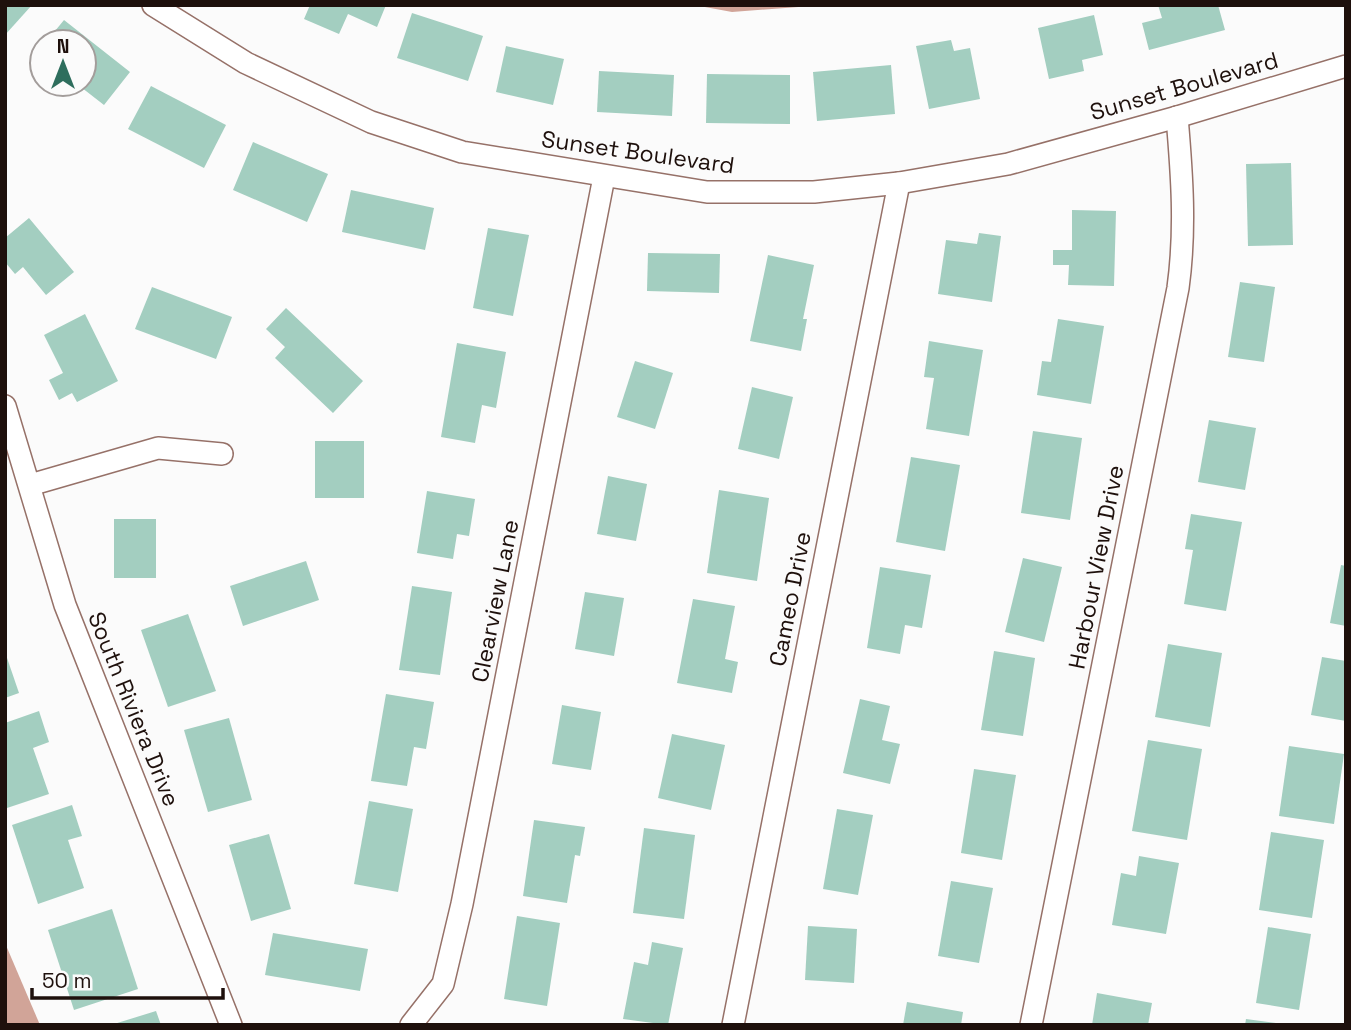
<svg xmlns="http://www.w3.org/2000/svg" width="1351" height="1030" font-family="'Space Grotesk',sans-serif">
<rect width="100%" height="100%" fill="#fbfbfb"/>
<g fill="#d1a498">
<polygon points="694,5 825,5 732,12"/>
<polygon points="5,943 40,1025 5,1025"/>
</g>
<g fill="#a3cec0">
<polygon points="5,5 32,5 5,35"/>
<polygon points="310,5 386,5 377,27 348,14 339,34 304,19"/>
<polygon points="1158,5 1218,5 1225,30 1149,50 1142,23 1162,18"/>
<polygon points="412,13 483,36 468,81 397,58"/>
<polygon points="1094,15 1103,55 1082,60 1084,71 1049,79 1038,28"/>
<polygon points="64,20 130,72 104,105 77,84 84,84 84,42 46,42"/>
<polygon points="951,40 954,51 970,48 980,99 929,109 916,46"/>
<polygon points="506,46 564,59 553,105 496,92"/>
<polygon points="891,65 895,114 817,121 813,72"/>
<polygon points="599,71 674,75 672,116 597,112"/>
<polygon points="707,74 790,75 790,124 706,123"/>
<polygon points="151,86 226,125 204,168 128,129"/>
<polygon points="253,142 328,174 307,222 233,190"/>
<polygon points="1291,163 1293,245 1248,246 1246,164"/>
<polygon points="351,190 434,208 425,250 342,232"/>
<polygon points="1072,210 1116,211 1114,286 1068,285 1069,265 1053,265 1053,250 1072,250"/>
<polygon points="29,218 74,272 46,295 23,267 15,274 5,262 5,238"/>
<polygon points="488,228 529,235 513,316 473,308"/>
<polygon points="979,233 1001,236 992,302 938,294 946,240 977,244"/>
<polygon points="648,253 720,254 719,293 647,291"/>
<polygon points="768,255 814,265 803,319 807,319 801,351 750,341"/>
<polygon points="1240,282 1275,287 1264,362 1228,357"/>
<polygon points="152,287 232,317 216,359 135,329"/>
<polygon points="286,308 363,381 333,413 275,358 285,347 266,329"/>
<polygon points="85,314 118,381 77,402 72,393 59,400 49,380 63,373 44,335"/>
<polygon points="1058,319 1104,326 1091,404 1037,395 1042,361 1051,362"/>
<polygon points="929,341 983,350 969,436 926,429 934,378 924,377"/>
<polygon points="457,343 506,352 496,408 482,405 475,443 441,437"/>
<polygon points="635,361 673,373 655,429 617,417"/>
<polygon points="752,387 793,397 779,459 738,449"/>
<polygon points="1209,420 1256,428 1245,490 1198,482"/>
<polygon points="1033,431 1082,438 1070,520 1021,513"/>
<rect x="315" y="441" width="49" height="57"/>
<polygon points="911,457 960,465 945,551 896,542"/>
<polygon points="608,476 647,484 636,541 597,534"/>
<polygon points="719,490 769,498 757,581 707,573"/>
<polygon points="427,491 475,499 469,536 457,534 453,559 417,553"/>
<polygon points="1191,514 1242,522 1226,611 1184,604 1193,550 1185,549"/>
<rect x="114" y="519" width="42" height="59"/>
<polygon points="1023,558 1062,567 1044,642 1005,632"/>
<polygon points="306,561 319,600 243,626 230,586"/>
<polygon points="1341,565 1346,566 1346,626 1330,623"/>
<polygon points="880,567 931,575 922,628 905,625 900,654 867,648"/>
<polygon points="412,586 452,592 440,675 399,670"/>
<polygon points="585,592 624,598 614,656 575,649"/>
<polygon points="693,599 735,606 725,659 738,662 732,693 677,683"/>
<polygon points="188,614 216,691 168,707 141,630"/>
<polygon points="1168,644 1222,653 1210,727 1155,717"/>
<polygon points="994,651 1035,658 1023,736 981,730"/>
<polygon points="5,652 19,693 5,698"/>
<polygon points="1322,657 1346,661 1346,721 1311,715"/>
<polygon points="386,694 434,702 426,749 414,747 407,786 371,781"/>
<polygon points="860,699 890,706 882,740 900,744 890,784 843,773"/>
<polygon points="562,705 601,712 591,770 552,764"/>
<polygon points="39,711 49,742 33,748 49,794 7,808 5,723"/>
<polygon points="229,718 252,800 208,812 184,730"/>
<polygon points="672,734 725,745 711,810 658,798"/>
<polygon points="1148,740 1202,749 1187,840 1132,831"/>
<polygon points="1289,746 1344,754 1334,824 1279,816"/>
<polygon points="974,769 1016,775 1002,860 961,853"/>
<polygon points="369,801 413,809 398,892 354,884"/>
<polygon points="72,805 82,836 68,840 84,888 38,904 12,825"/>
<polygon points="837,809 873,815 858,895 823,889"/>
<polygon points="534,820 585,827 580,856 575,855 567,903 523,896"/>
<polygon points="644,828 695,835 684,919 633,913"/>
<polygon points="1271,832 1324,840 1312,918 1259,910"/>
<polygon points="269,834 291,909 251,921 229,845"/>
<polygon points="1139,856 1179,863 1166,934 1112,925 1121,873 1136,876"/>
<polygon points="951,881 993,888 979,963 938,956"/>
<polygon points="112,909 138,989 74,1010 48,930"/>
<polygon points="517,916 560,923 547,1006 504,999"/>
<polygon points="808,926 857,929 854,983 805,980"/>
<polygon points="1268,927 1311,934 1299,1010 1256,1003"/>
<polygon points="273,933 368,949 360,991 265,975"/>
<polygon points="652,942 683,948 668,1025 623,1019 634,962 648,965"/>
<polygon points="1097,993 1152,1003 1148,1025 1092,1025"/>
<polygon points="907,1002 963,1012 961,1025 903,1025"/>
<polygon points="156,1011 161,1025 115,1025 114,1024"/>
<polygon points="1246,1019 1276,1023 1276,1025 1245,1025"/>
</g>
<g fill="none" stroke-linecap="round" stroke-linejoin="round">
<g stroke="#967168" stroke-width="24">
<g id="street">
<polyline points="153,5 246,63 371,122 462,152 707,192 814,192 899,183 1008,164 1177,117 1346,66"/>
<polyline points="5,406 65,605 231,1025"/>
<polyline points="30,485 158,448 222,454"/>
<polyline points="411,1025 443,984 462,904 604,177"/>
<polyline points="733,1025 899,183"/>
<path d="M1031 1025 1178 288C1186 230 1182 175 1177 117"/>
</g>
</g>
<use href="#street" stroke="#fff" stroke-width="21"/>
</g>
<g text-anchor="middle" stroke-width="5" stroke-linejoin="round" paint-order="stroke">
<g font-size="23" fill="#1e100c" stroke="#fbfbfb">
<text transform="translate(1184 86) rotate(-16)" y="8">Sunset Boulevard</text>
<text transform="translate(638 152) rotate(8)" y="8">Sunset Boulevard</text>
<text transform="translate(1096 567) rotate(-79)" y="8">Harbour View Drive</text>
<text transform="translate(790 599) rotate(-79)" y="8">Cameo Drive</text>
<text transform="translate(495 601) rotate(-79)" y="8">Clearview Lane</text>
<text transform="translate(134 709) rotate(68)" y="8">South Riviera Drive</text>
</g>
</g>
<rect width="1351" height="1030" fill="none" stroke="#1e100c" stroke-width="14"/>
<g transform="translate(63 63)"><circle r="33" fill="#fbfbfb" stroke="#a39d9b" stroke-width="2"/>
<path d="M0-5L12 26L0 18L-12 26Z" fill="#2e6e5d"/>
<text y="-10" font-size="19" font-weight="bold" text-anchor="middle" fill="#1e100c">N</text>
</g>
<path d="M32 988v10h191v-10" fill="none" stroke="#1e100c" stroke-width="3.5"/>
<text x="42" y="988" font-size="21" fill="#1e100c" stroke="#fbfbfb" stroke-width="5" paint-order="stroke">50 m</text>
</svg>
